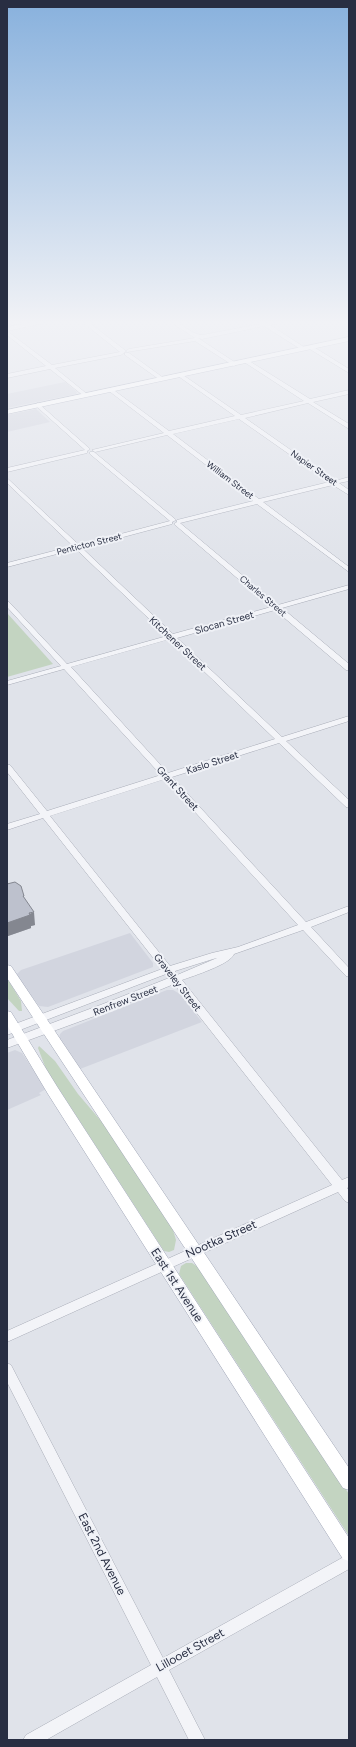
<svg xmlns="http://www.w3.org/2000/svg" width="356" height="1747" font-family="Figtree,sans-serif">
<rect width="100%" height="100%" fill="#e0e3ea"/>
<g fill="#d2d5df">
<polygon points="65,382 77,392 76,394 7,408 7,394"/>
<polygon points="36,409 50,422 7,432 7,415"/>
<polygon points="130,933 153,963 153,967 48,1007 39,1006 16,975 21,970"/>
<polygon points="167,990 173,990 180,994 202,1022 80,1069 59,1038 60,1034 63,1031"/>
<polygon points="15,1050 22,1053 46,1089 39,1093 41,1095 7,1110 7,1053"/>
</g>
<g fill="#c3d4c1">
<polygon points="7,613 53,664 7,677"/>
<polygon points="7,978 21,1001 22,1011 19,1011 7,998"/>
<polygon points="39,1046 55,1061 78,1094 107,1128 173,1230 176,1240 174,1250 169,1252 164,1251 46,1069 38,1048"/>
<polygon points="186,1263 192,1263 198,1267 349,1494 349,1536 179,1274 181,1266"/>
</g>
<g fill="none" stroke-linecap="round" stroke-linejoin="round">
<g stroke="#a9adb8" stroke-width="1">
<g id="minor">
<polygon points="40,321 53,321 7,331 52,365 120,352 81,321 87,321 126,351 121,355 55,368 87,394 88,395 85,397 50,369 7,378 7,374 46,366 7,335 7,327"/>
<path d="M169 321C182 321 189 334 202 335L261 324 263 321 266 323 284 321 270 325 307 349 302 350 264 326 202 339 198 338 236 363 237 364 234 366 195 341 127 352 126 351 129 349 195 338Z"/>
<polygon points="346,321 349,321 349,324"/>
<polygon points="308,346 312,346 349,369 349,373 308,348"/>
<polygon points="125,353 129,353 165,379 160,380 125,355"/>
<path d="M246 359 310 399 349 390V394L313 402 349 424V429L308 403 245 418 335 481 349 477V481L339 483 349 490V495L333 485 263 502 349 567V572L257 504 180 523 278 605 349 585V589L282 608 349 664V670H346L275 610 177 638 282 737 349 716V721L286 741 349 800V808L346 807 279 743 172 777 306 922 349 906V912L311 927 349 968V977L346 976 303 930 234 954C231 964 193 976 182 980L342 1180 349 1177V1187L347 1188 349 1190V1203L345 1201 338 1192 7 1342V1331L332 1185 174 984 111 1010 7 1048V1040L103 1004 169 978 166 974 7 1035V1027L162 969 43 818 7 830V824L40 814 7 772V765H10L47 811 161 775 64 669 7 685V681L61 666 7 607V601L9 602 67 664 167 636 76 549 7 567V563L73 546 7 483V478L79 545 170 521 90 454V452H94L175 519 176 520 172 522V524L82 548 173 634 271 607 174 524 177 522V520L253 501 167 435 95 452 92 450 164 433 109 391 108 390 111 388 169 431 235 416 178 376V374L180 373 241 415 304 401 244 362 243 361ZM239 419 329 482 259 499 173 434ZM170 639 275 739 168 773 71 667ZM165 779 298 925 238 947 212 953 170 966 50 816ZM217 958 177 975 175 971 213 959Z"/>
<polygon points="38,403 90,449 87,451 87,453 7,472 7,468 85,450 36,406 35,405"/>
<polygon points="7,1363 11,1365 163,1658 349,1554 349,1569 169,1670 205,1740 189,1740 157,1677 46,1740 23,1740 26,1735 151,1665 7,1382"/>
</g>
</g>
<g stroke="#9fa5b6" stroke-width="1">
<g id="major">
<polygon points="349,337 349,341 7,414 7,410"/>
<polygon points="7,965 11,966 349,1468 349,1490 343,1488 7,978"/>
<polygon points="7,1011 11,1012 58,1088 349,1538 349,1561 343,1559 48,1094 7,1025"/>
</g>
</g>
<use href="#minor" fill="#f3f4f8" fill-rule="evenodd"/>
<use href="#major" fill="#fff" fill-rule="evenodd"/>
</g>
<polygon fill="#a3a6b0" points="7,884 24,896 24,899 35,925 31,926 31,928 8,936 7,934"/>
<polygon fill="#848790" points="34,912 35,925 31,926 31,928 8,936 7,923"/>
<polygon fill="#bdc1cd" stroke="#848790" points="15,882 21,886 24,896 23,896 34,912 29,913 30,915 7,923 7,884"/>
<linearGradient id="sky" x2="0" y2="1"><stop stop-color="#88b1dd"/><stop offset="0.57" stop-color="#f1f2f6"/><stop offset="1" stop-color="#f1f2f6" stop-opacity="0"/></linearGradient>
<rect width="356" height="566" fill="url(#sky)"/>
<g text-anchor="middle" stroke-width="4" stroke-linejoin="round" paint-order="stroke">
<g font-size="9" fill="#282e42" stroke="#f0f2f7">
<text transform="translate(314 468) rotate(35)" y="3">Napier Street</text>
<text transform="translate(230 480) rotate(37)" y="3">William Street</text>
<text transform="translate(89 544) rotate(-14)" y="3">Penticton Street</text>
<text transform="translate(263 596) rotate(40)" y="3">Charles Street</text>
</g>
<g font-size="10" fill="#282e42" stroke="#f0f2f7">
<text transform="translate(224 622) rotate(-16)" y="4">Slocan Street</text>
<text transform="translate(178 643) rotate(43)" y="4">Kitchener Street</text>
<text transform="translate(212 762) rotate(-18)" y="4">Kaslo Street</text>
<text transform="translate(178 788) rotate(47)" y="4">Grant Street</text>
<text transform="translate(178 982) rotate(52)" y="4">Graveley Street</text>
<text transform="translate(125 1000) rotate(-21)" y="4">Renfrew Street</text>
</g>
<g font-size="12" fill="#282e42" stroke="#f0f2f7">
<text transform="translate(221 1239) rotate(-24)" y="4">Nootka Street</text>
<text transform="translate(177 1285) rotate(57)" y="4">East 1st Avenue</text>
<text transform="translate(102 1554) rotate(63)" y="4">East 2nd Avenue</text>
<text transform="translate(190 1650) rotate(-29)" y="4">Lillooet Street</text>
</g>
</g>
<rect width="356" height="1747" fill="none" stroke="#282e42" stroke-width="16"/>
</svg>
